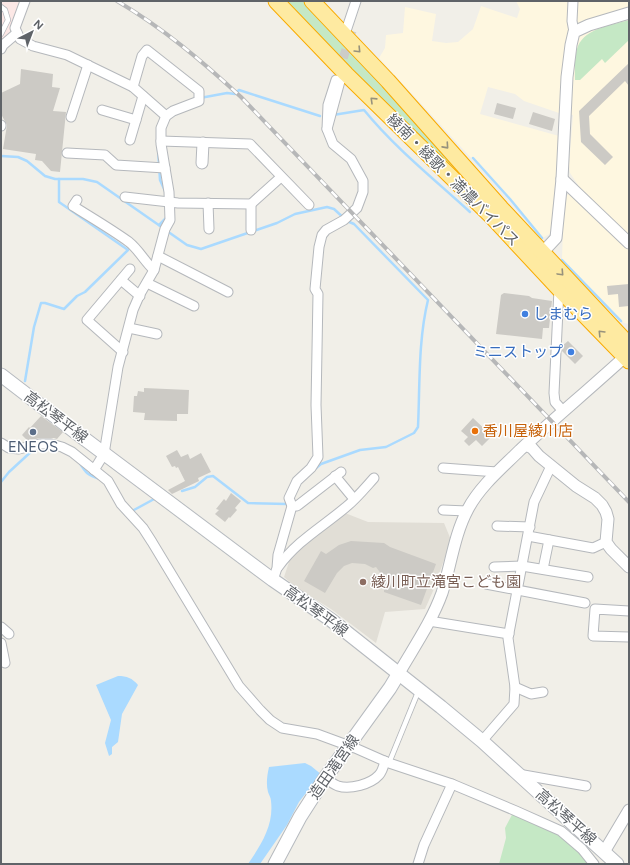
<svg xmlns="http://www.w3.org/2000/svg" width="630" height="865" font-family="Figtree,'Noto Sans JP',sans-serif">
<rect width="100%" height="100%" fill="#f1efe8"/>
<polygon fill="#fef7e0" points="516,1 629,1 629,324 624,323 562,259 564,198 578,185 570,173 569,165 573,115 559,113 524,101 515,94 488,87 480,114 559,136 551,233 541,239 507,197 379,58 385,48 386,35 403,33 405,7 436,14 432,41 446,43 458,42 473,29 481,6 517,18 520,9"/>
<polygon fill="#e1ded6" points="345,513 368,522 444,523 451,540 433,591 425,609 385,612 376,643 331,609 297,588 284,577 290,559 305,544"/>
<polygon fill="#fce8e6" points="1,1 21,1 11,29 5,41 1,44"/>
<g fill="#c5e8c5">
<polygon points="281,1 305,1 555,276"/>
<path d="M629 20V40L605 63 602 59 580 80H575C575 70 574 55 578 46 586 28 612 25 629 20Z"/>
<polygon points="514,811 559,832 592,864 499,864 506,838 505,828"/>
</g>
<g fill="#aadaff">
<path d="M118 676C127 676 132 678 138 685L122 714 118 742 112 747V754L109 756 105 743 111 720 96 685Z"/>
<path d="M305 763 311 766 322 775 315 786 306 793 299 802 287 825 260 864H248C261 845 274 825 271 801 271 798 269 795 268 792 266 784 267 776 269 767Z"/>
</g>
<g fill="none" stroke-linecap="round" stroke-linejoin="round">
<g stroke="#aadaff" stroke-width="2.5">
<polyline points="200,98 227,93 235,94 239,90 320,116"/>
<path d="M333 115 364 110C395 148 434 179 470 212"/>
<polyline points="158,149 160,180 165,191"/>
<polyline points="1,156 18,157 27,161 45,176 55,179 83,179 97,182 163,228"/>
<polyline points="473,158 510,199 542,238"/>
<polyline points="159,225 166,218"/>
<path d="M167 231 187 245 201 249 277 223 295 214 327 207 334 209 347 221 354 224 428 300C418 341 420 385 418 427L414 433 386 447 360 450 321 464 315 469"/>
<polyline points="562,260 621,321"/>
<polyline points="25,381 34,327 41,303 45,303 64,309 77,296 85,292 128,250 59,202 59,179"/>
<path d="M79 462C86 473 87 475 100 479"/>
<polyline points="1,482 9,472 34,449"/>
<polyline points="182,491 195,487 207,477 213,476 248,503 287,504"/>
<polyline points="132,511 156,498"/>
</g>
</g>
<g fill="#cccac5">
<polygon points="629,63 629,86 625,81 589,116 590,134 613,157 605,165 581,142 579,111"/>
<polygon points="21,69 53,74 52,87 60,88 53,111 66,112 60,172 51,171 42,161 35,160 36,154 3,149 7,125 1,114 1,93 20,84"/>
<polygon points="497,103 516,108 513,119 494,114"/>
<polygon points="533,112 555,119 552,131 529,124"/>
<polygon points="629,284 629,306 619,307 618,294 608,295 607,286"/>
<polygon points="504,293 529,296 532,298 552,301 549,328 543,328 542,339 496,334 501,295"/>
<polygon points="568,341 583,356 575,364 562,351 562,346"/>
<polygon points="144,388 189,390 188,414 177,414 177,421 144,420 145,413 133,412 134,396 137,396 138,391 144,392"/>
<polygon points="41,416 63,432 57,439 54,438 40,438 28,441 22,435 29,427 30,428"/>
<polygon points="473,418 492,436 482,446 476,440 469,446 464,441 468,437 461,431"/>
<polygon points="177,450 181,457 188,454 190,459 201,453 211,472 198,478 199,481 172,494 168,490 185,481 178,467 176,468 175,466 172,467 166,456"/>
<polygon points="231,493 241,501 235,508 237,510 230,518 229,517 225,522 215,514 219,510 216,509 224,499 226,501"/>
<polygon points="351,541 384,543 390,547 436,564 421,605 384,592 384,580 379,571 376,567 373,568 365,564 352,563 344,566 337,573 325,593 304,581 321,551 326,554 339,545"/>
</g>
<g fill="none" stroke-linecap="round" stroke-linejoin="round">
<polyline stroke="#ccccc8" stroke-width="9" stroke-dasharray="9 4.5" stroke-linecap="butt" points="339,71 352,31"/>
<g stroke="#b5b8bc" stroke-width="6">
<g id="service">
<polyline points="1,7 5,10 8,20 1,34"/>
<polyline points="389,763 418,692"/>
</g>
</g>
<g stroke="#b5b8bc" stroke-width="11">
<g id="minor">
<polyline points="25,1 15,28 20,39 33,46 67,55 133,87 166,116"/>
<polyline points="573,1 572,21 574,32"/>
<polyline points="344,34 347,28 356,1"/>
<polyline points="1,49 3,45 17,33"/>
<polyline points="336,80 328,105 327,129 340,81 346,74"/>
<polyline points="102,110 136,120"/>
<polyline points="71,117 88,65"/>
<polyline points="1,125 1,126"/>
<polyline points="130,140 143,96"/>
<polyline points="161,141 250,144 309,205"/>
<polyline points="67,153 105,155 116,165 165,168"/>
<polyline points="125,197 178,203 251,204 281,177"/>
<path d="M77 200 73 206C92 218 111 229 129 242 139 250 145 262 154 270"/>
<polyline points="208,203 209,229"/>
<polyline points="251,204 251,230"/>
<polyline points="158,256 228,292"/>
<polyline points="121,280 140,296"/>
<polyline points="147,283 194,306"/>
<polyline points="559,289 554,393 555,402 563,411"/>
<polyline points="129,328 157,334"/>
<polyline points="123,352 87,320 130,269"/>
<polyline points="1,443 9,448 19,449 40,444 51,444 62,447 72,452 108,481 121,504 143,528 152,542 239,686 260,710 270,720 282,728 317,734 355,748 389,763 452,784 516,811 561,831 582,849 594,864"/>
<polyline points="443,468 497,472"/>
<polyline points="94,470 104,454 118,367 133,310 140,294 154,270 165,229 170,220 169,192 161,144 161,128 166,116 173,111 199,101 199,91 147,50 142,56 133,87"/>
<polyline points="335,476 354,499"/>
<polyline points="292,506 297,506 341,472"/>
<polyline points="443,510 467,511"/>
<polyline points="497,526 530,527"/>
<polyline points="528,536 593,548 606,542"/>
<path d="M278 567C298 540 321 528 346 507 356 499 365 488 374 478"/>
<polyline points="494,567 522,566 588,577"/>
<polyline points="543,569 549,540"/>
<polyline points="273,580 277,568 278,555 292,506 289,498 297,481 311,468 318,457 316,405 318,294 315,289 319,247 322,235 326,230 344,220 357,208 363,192 363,181 351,159 333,144 327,129"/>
<polyline points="486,584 585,603"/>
<polyline points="629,611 595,609 593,636 629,637"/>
<polyline points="429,621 509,634"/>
<polyline points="1,627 9,634"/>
<polyline points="1,643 5,663"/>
<polyline points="515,687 531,694 543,692"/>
<polyline points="482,741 514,704 515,687 508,638 534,502 551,466"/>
<polyline points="518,774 586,786"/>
<path d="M325 778C329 781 333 784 338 786 350 790 371 784 379 775 382 772 384 765 385 761"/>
<polyline points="418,864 424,845 452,784"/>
</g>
</g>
<g stroke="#b5b8bc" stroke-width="13">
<g id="tertiary">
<polyline points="202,163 203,143"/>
<polyline points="562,179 629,243"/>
<polyline points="542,253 556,238 562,179 567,77 571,45 574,32 589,25 629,13"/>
<polyline points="526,445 532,448 539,456 576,486 595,498 602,505 606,512 608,519 606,542 611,549 629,567"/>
<path d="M399 673C414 647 432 621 442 593 451 565 454 535 468 509 480 486 502 468 520 450 556 417 593 386 629 353"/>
<polyline points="604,852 629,810"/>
</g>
</g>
<g stroke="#b6babf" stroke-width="15">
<g id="secondary">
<polyline points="1,375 74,431 273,580 331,620 441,707 482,741 617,864"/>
<polyline points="275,864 300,817 325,778 390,688 399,673"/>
</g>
</g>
<g stroke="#f9ab00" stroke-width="17">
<g id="trunk">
<polyline points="276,1 346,74 492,217 559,289 629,361"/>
<polyline points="312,1 388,81 501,208 629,345"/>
</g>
</g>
<use href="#service" stroke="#fff" stroke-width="4.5"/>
<use href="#minor" stroke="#fff" stroke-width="9"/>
<use href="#tertiary" stroke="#fff" stroke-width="11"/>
<use href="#secondary" stroke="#fff" stroke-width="13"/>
<use href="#trunk" stroke="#feeaa1" stroke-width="15"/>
<g stroke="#b6b7b8" stroke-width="4">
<path id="rail" d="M117 1C163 28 202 61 241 97L629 502"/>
</g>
<use href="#rail" stroke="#fff" stroke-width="2.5" stroke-dasharray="8" stroke-linecap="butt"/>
</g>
<defs><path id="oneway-chevron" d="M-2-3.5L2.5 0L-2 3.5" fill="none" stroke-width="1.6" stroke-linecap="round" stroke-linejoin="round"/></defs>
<g stroke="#97927c">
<use href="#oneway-chevron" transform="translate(358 50) rotate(46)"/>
<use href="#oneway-chevron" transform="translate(373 100) rotate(-136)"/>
<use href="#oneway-chevron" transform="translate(446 146) rotate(48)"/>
<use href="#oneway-chevron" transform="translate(561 273) rotate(47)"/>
<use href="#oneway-chevron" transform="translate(601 333) rotate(-134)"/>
</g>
<g fill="#3f7fe0" stroke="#fff" stroke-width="1.5">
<circle cx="525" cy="314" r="4"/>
<circle cx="571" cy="352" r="4"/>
</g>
<circle fill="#e8710a" stroke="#fff" stroke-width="1.5" cx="475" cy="431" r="4"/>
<circle fill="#5c6f8a" stroke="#fff" stroke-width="1.5" cx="33" cy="432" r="4"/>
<circle fill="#8d6e63" stroke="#fff" stroke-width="1.5" cx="363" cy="582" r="4"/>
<g text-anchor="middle" stroke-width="3" stroke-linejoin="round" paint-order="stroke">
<g font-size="15" fill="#5f6368" stroke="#fff">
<text transform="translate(453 180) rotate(45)" y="5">綾南・綾歌・満濃バイパス</text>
<text transform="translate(56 417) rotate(37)" y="5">高松琴平線</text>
<text transform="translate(316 611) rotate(36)" y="5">高松琴平線</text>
<text transform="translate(334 767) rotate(-55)" y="5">造田滝宮線</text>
<text transform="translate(566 817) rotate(42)" y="5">高松琴平線</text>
</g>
<g font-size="15" fill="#366cbe" stroke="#fff" text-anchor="start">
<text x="533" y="319">しまむら</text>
<text x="563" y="357" text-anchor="end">ミニストップ</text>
</g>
<g font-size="15" fill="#c56008" stroke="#fff" text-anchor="start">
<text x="483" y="436">香川屋綾川店</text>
</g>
<g font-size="15" fill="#4e5e75" stroke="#fff">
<text x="33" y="452">ENEOS</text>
</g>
<g font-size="15" fill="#785e54" stroke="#fff" text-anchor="start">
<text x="371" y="587">綾川町立滝宮こども園</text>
</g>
</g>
<rect width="630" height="865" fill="none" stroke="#5f6368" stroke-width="4"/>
<g transform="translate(32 32) rotate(42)" stroke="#ffffff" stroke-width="3" paint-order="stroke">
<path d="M0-3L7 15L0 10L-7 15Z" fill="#5f6368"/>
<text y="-6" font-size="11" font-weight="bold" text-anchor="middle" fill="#5f6368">N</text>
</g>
</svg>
